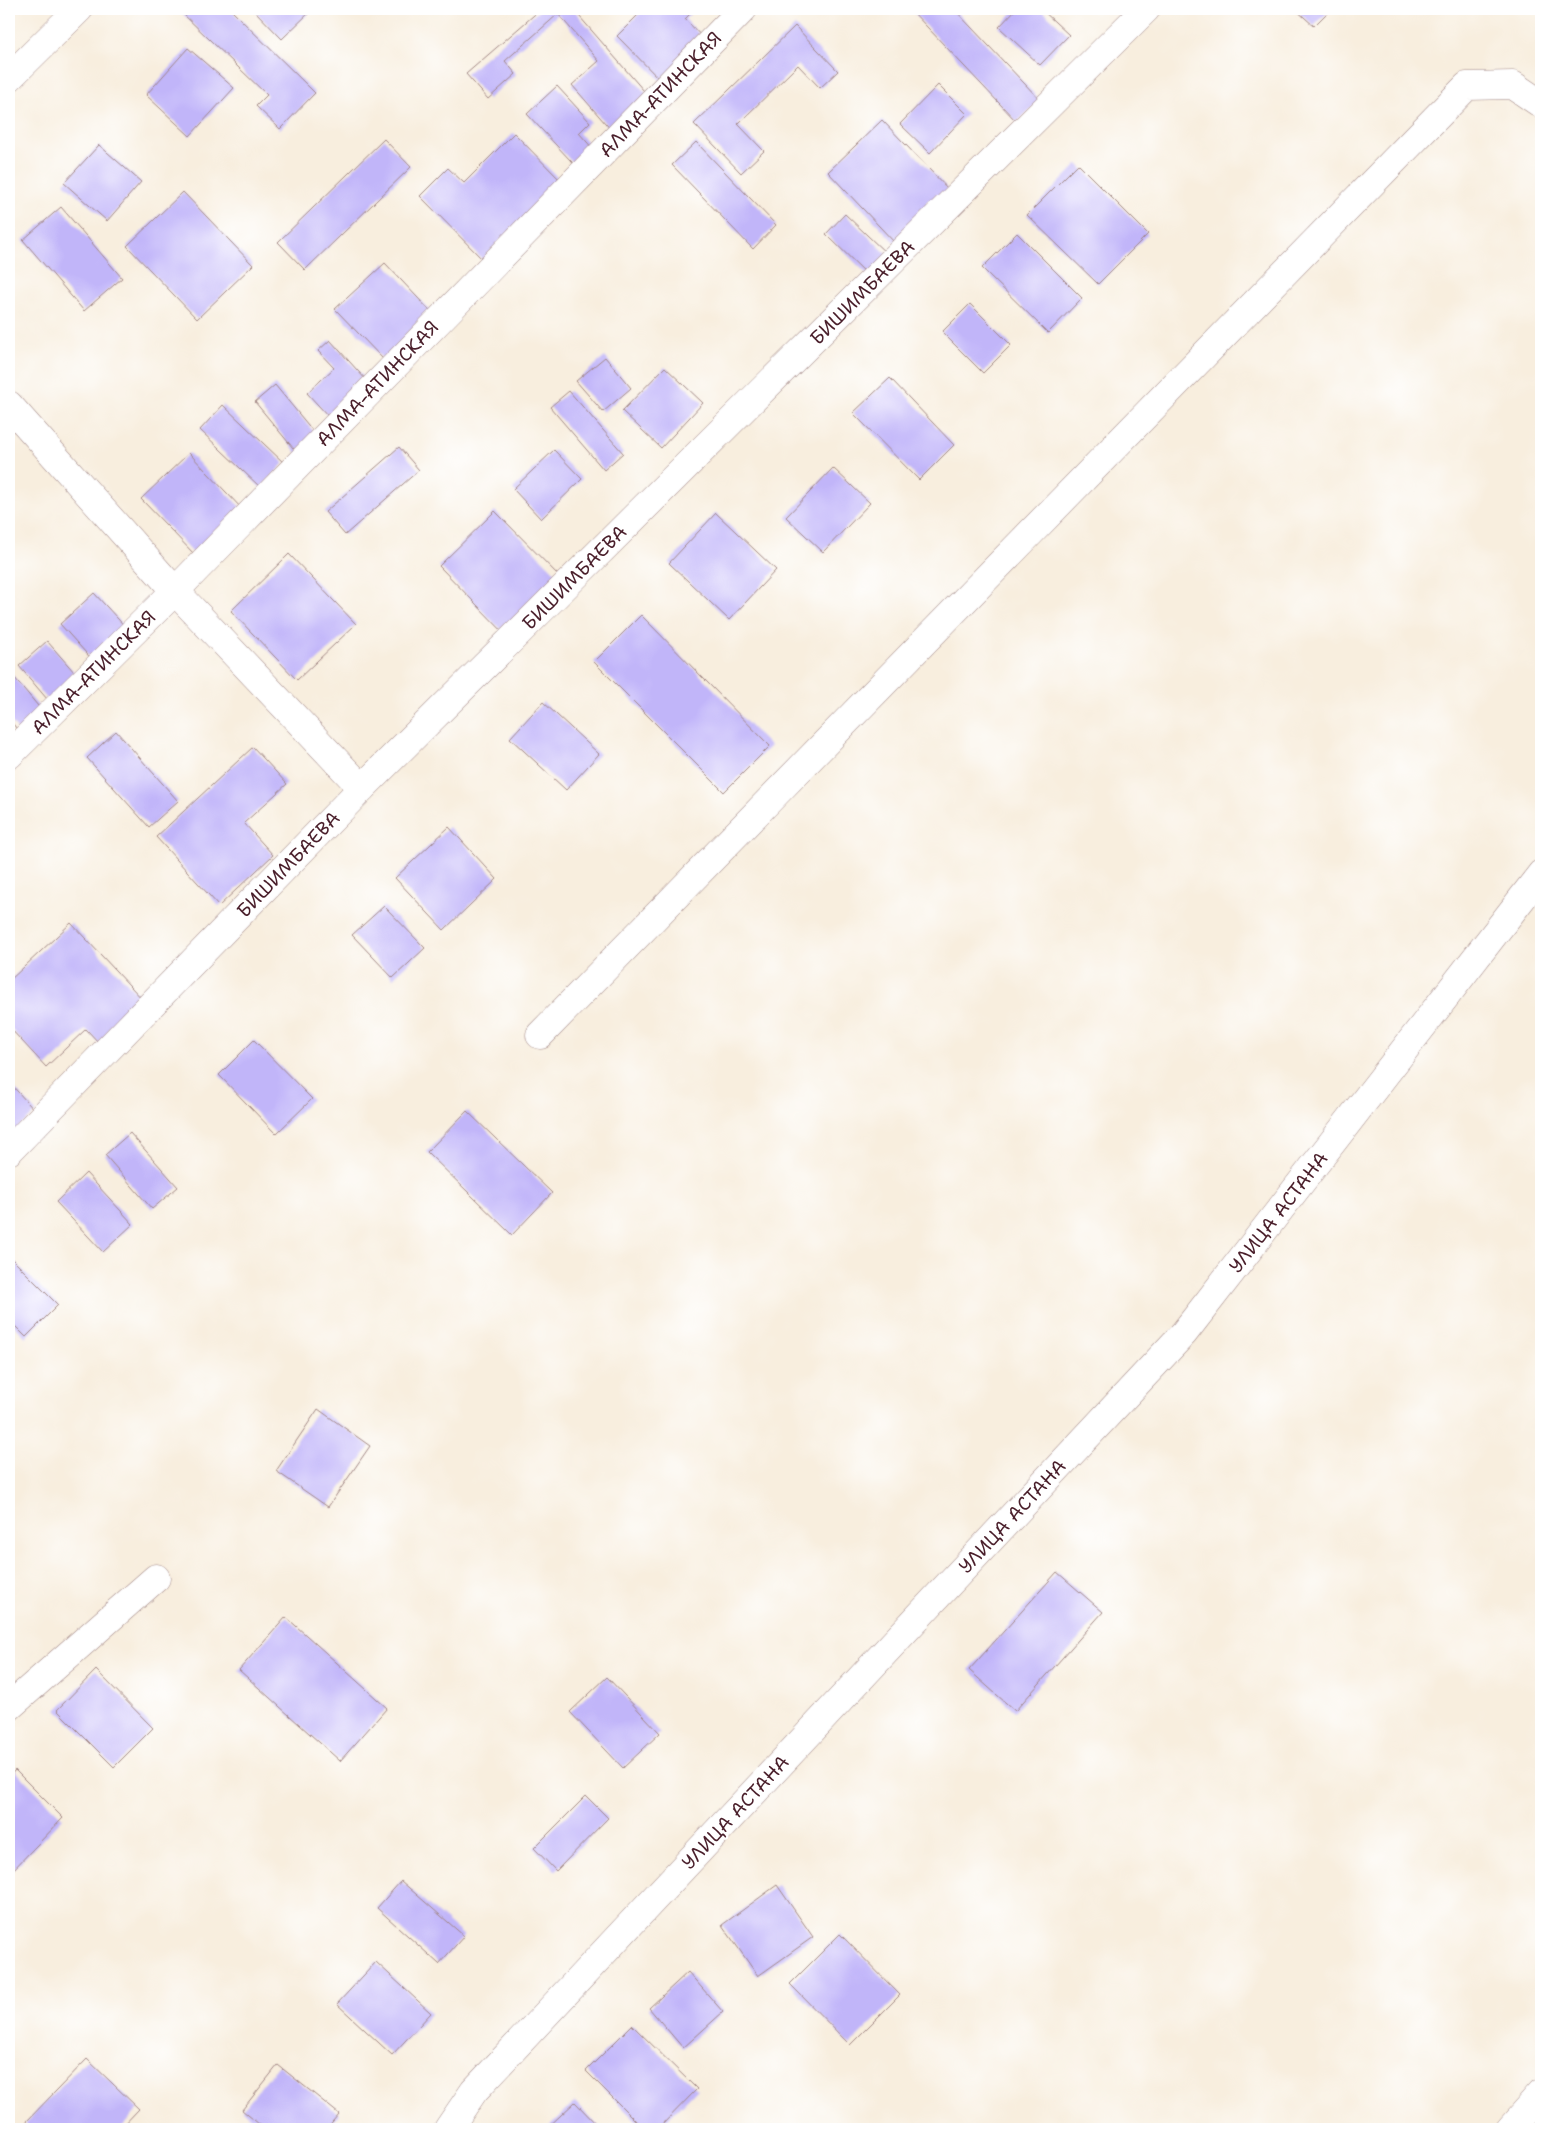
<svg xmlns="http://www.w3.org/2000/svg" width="1550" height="2138" font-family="'Shantell Sans',sans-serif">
<rect width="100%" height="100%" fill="#fff"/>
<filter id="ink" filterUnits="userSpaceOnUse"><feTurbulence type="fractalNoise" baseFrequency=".02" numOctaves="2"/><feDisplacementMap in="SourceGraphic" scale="10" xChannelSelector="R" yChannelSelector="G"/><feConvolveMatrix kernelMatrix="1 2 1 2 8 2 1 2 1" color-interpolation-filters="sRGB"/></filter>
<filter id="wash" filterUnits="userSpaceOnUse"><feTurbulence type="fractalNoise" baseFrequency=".0096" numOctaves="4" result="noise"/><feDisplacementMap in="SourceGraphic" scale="20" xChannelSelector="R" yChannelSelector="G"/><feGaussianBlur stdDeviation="1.12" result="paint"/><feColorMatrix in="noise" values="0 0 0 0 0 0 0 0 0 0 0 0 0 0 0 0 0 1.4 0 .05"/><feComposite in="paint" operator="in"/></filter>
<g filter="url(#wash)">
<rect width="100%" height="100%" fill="#f8eede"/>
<g id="blocks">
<g fill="#c1b5f9">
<polygon points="184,9 230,9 315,93 280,129 256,106 267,95 181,12"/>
<polygon points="253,9 313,9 282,39"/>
<polygon points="541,9 573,9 657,106 619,139 572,85 599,61 558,14 505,61 516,74 488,99 466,74"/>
<polygon points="644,9 695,9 685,19 710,45 667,87 617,36"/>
<polygon points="910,9 954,9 1040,100 1017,122"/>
<polygon points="1016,9 1041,9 1069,35 1040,65 999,27"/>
<polygon points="1295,9 1331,9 1314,26"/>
<polygon points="795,26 838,71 820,88 798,65 738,124 764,151 741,173 694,124"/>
<polygon points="188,48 234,88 190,136 146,95"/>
<polygon points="938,85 967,114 930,153 900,124"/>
<polygon points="557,86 590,122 579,133 602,159 585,176 527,114"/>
<polygon points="882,120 951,192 896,244 828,172"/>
<polygon points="514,133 566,186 488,265 420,196 448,168 464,183"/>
<polygon points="384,139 411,167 305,270 278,242"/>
<polygon points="696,142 776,225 753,249 672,165"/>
<polygon points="99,145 141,182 107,221 64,183"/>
<polygon points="1078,164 1148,234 1098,284 1027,215"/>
<polygon points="183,192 253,265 197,319 127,246"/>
<polygon points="61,207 122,278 84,311 23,240"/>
<polygon points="845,214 889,256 870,277 826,234"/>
<polygon points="1017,233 1082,298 1048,333 982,268"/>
<polygon points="385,263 433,314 384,360 335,309"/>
<polygon points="970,304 1011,345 983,373 942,332"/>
<polygon points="330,340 367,381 329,417 307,393 334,368 318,351"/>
<polygon points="605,357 631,388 603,412 576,381"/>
<polygon points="665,367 703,403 661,448 622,411"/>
<polygon points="890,378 954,445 919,480 853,413"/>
<polygon points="275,385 318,437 298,454 255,402"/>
<polygon points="569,391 623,453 604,470 550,407"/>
<polygon points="223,405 284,463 261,488 200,430"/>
<polygon points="399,447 419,470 345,535 325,512"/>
<polygon points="554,450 582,479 541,519 513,489"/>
<polygon points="189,453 244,511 197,557 141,499"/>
<polygon points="833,468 870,503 823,552 786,517"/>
<polygon points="495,511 566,583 510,639 439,566"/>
<polygon points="716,513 776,570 729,620 669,563"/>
<polygon points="289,554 356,624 297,680 231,611"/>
<polygon points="94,593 130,632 95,663 60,624"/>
<polygon points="641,615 770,746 724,792 594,662"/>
<polygon points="47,641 82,681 53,706 19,666"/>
<polygon points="9,671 48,718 24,738 9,719"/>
<polygon points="543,702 599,754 566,790 510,738"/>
<polygon points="116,731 178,801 149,827 87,758"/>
<polygon points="253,747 287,784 244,823 273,855 219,906 156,837"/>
<polygon points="449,827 497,879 444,930 395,878"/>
<polygon points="384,906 425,948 393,978 352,935"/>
<polygon points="71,923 145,1002 100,1044 86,1029 46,1067 9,1027 9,981"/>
<polygon points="254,1040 312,1099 276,1134 219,1075"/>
<polygon points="9,1082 36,1112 9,1136"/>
<polygon points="467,1111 552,1193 512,1235 427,1152"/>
<polygon points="130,1133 178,1187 152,1209 105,1155"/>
<polygon points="86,1173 133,1224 103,1252 56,1202"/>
<polygon points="9,1256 58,1305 26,1337 9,1320"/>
<polygon points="318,1409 370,1446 328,1507 276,1471"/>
<polygon points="1057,1572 1103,1612 1015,1711 969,1670"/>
<polygon points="286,1617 387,1708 340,1761 239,1670"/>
<polygon points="96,1670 153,1728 114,1767 57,1710"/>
<polygon points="607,1677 660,1733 623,1768 570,1712"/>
<polygon points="15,1770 63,1818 9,1874 9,1777"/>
<polygon points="586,1796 608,1818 556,1871 534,1848"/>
<polygon points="401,1881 464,1936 439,1964 377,1908"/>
<polygon points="777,1885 813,1937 758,1976 722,1925"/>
<polygon points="840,1934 900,1995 850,2045 790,1984"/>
<polygon points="376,1962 431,2013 392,2055 337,2004"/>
<polygon points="688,1972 723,2012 683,2048 649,2008"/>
<polygon points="632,2025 697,2089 658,2129 644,2129 586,2071"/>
<polygon points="87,2059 139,2109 120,2129 31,2129 25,2123"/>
<polygon points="278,2065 339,2114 326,2129 265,2129 242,2110"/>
<polygon points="575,2102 601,2129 546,2129"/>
</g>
</g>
</g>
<g filter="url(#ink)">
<use href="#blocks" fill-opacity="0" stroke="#a18684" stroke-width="1"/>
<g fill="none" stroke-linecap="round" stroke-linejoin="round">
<g stroke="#a18684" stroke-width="29">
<g id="street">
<polyline points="9,78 79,9"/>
<polyline points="9,405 175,591 362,788"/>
<polyline points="9,755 175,591 743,9"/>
<polyline points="540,1035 1467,86 1513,85 1541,104"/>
<polyline points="9,1151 362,788 1146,9"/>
<polyline points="9,1707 156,1578"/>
<polyline points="1510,2129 1541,2094"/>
</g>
</g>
<g stroke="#a18684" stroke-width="29">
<polyline id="secondary" points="448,2129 474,2091 1184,1333 1541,874"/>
</g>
<use href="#street" stroke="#fff" stroke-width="28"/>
<use href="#secondary" stroke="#fff" stroke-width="28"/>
</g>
</g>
<g text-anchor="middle" stroke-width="4.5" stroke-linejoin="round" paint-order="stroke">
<g font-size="19" fill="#4a1f2b" stroke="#fff">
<text transform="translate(660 94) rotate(-46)" y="7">АЛМА-АТИНСКАЯ</text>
<text transform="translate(862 292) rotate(-45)" y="7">БИШИМБАЕВА</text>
<text transform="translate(377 383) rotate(-46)" y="7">АЛМА-АТИНСКАЯ</text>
<text transform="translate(574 577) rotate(-45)" y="7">БИШИМБАЕВА</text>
<text transform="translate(93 672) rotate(-45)" y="7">АЛМА-АТИНСКАЯ</text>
<text transform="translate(288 864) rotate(-46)" y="7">БИШИМБАЕВА</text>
<text transform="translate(1278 1212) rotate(-52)" y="7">УЛИЦА АСТАНА</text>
<text transform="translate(1012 1516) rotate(-47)" y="7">УЛИЦА АСТАНА</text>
<text transform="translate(735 1812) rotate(-47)" y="7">УЛИЦА АСТАНА</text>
</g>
</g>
<rect width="1550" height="2138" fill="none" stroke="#fff" stroke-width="30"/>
</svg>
